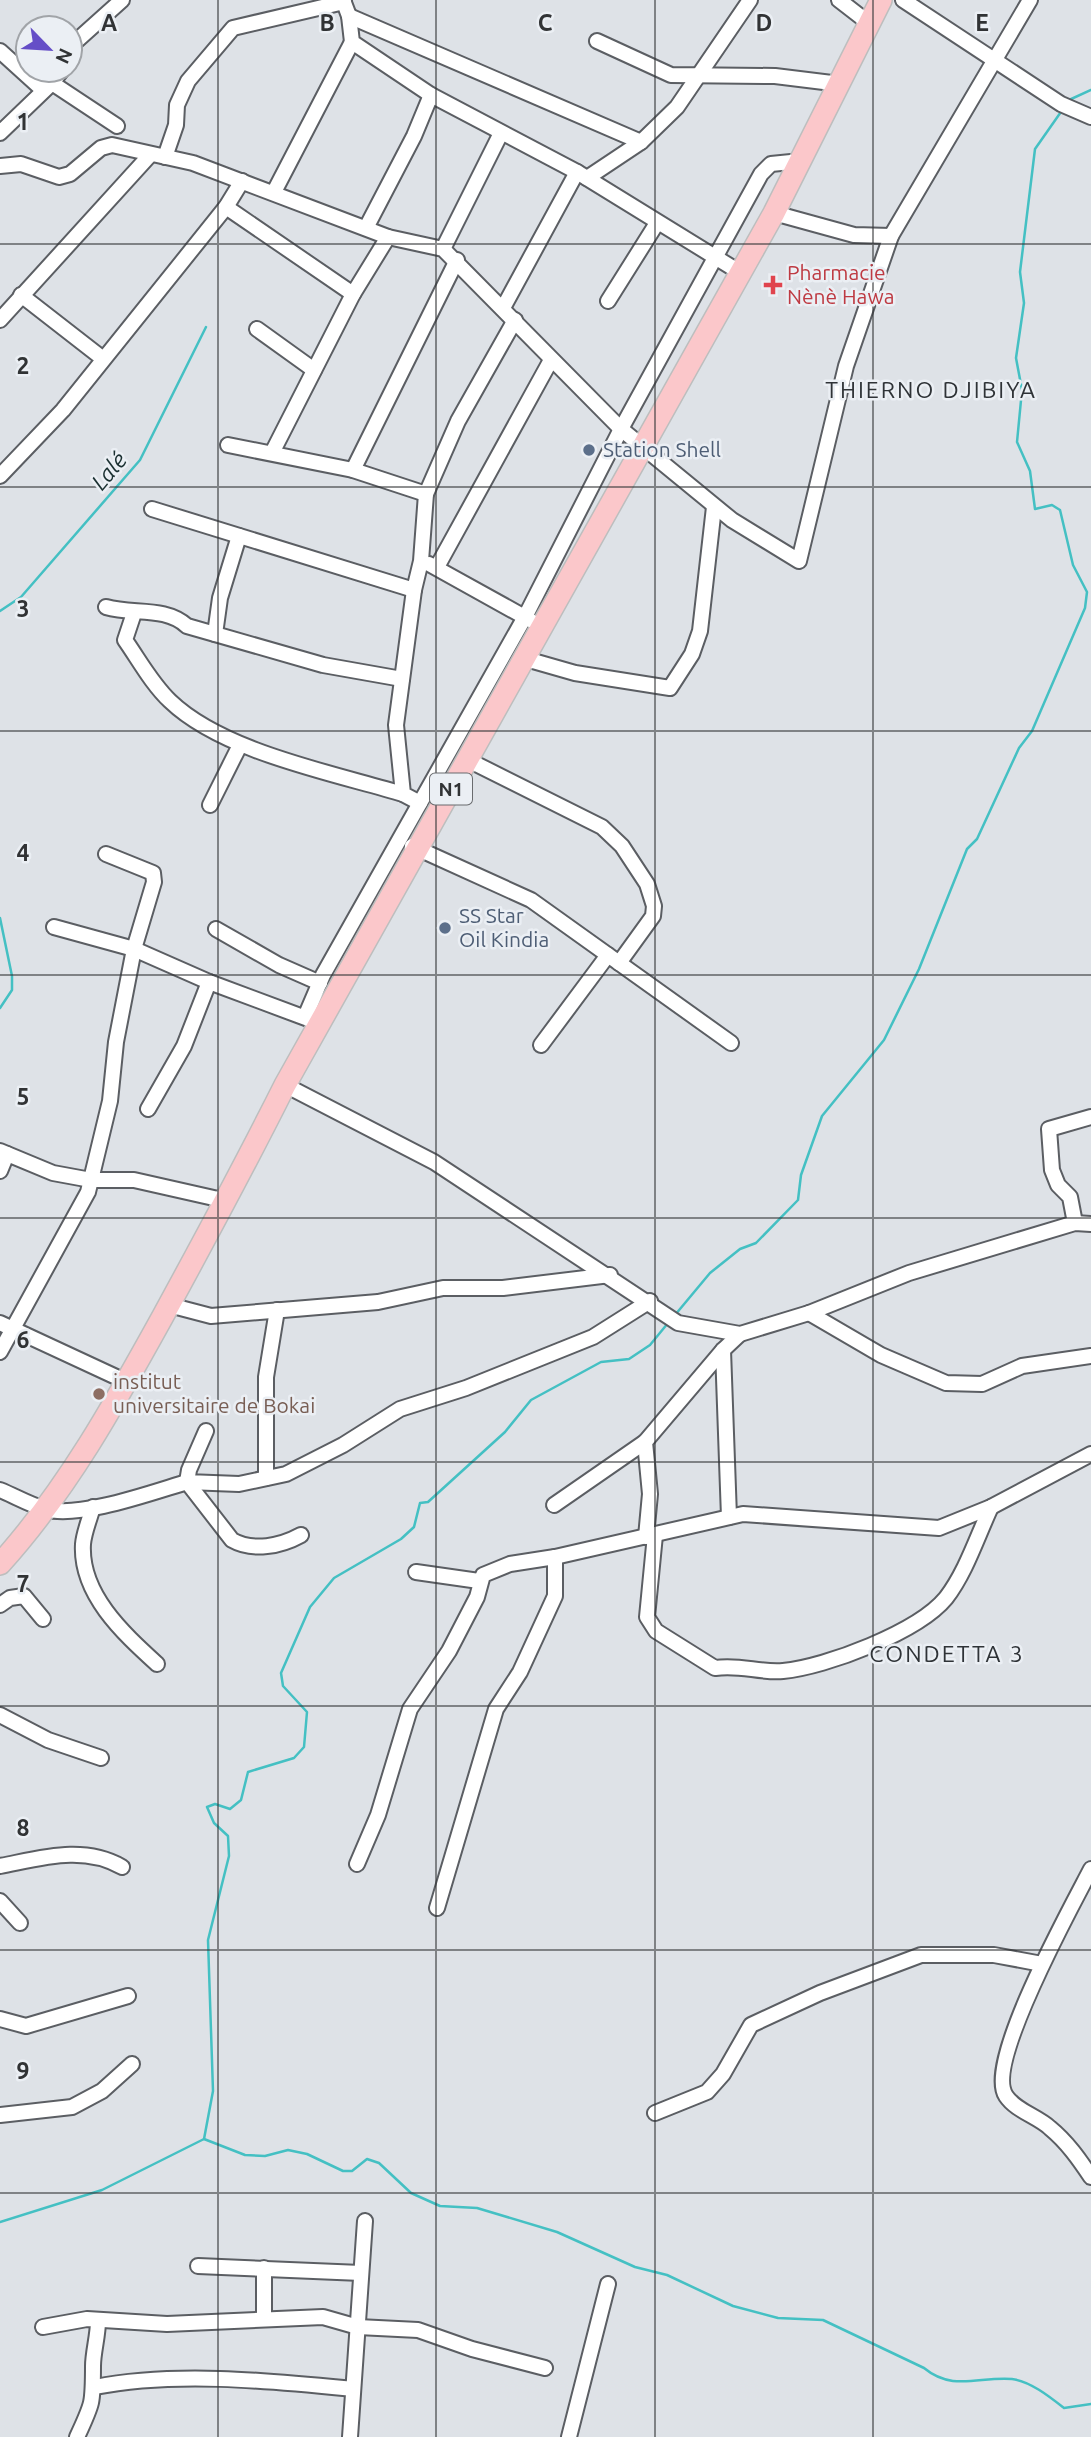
<svg xmlns="http://www.w3.org/2000/svg" width="1091" height="2437" font-family="Ubuntu,sans-serif">
<rect width="100%" height="100%" fill="#dee2e7"/>
<g fill="none" stroke-linecap="round" stroke-linejoin="round">
<g stroke="#44c0c3" stroke-width="2.5">
<polyline points="1069,100 1091,90"/>
<polyline points="0,611 21,597 140,460 206,327"/>
<polyline points="0,918 12,976 12,990 0,1008"/>
<polyline points="675,1315 710,1273 740,1249 756,1243 798,1200 801,1175 822,1116 884,1040 919,969 967,849 977,839 1019,748 1032,731 1085,608 1087,592 1073,565 1060,510 1052,505 1035,509 1030,471 1017,442 1022,390 1016,358 1024,303 1020,272 1035,149 1063,109"/>
<polyline points="204,2139 213,2091 208,1940 229,1856 228,1836 214,1823 207,1807 215,1804 230,1809 241,1800 248,1772 294,1758 304,1747 307,1712 283,1686 281,1673 310,1607 334,1578 401,1539 414,1527 420,1503 428,1502 505,1432 531,1400 601,1362 629,1359 650,1345 668,1323"/>
<path d="M0 2222 102 2190 204 2139 245 2155 265 2156 288 2150 307 2154 343 2171H352L367 2159 379 2163 411 2193 440 2206 477 2208 557 2232 635 2267 667 2275 733 2306 778 2318 823 2320 924 2368C953 2392 980 2376 1012 2379 1030 2381 1050 2397 1064 2408L1091 2404"/>
</g>
<g stroke="#5b5e63" stroke-width="18">
<g id="minor">
<polyline points="343,0 349,16 352,42 431,95 577,172 741,273"/>
<polyline points="839,0 870,24"/>
<polyline points="903,0 1061,104 1091,117"/>
<polyline points="349,16 641,142"/>
<polyline points="597,41 671,75 775,76 840,84"/>
<polyline points="0,51 43,90"/>
<polyline points="70,51 73,44 122,0"/>
<polyline points="52,83 62,70"/>
<polyline points="0,133 52,83 117,126"/>
<polyline points="165,157 176,125 177,105 188,81 233,28 344,2"/>
<polyline points="0,166 21,164 59,177 70,174 101,148 112,145 193,163 388,237 443,249 621,429 732,520 799,561 846,366 891,236 1030,0"/>
<polyline points="587,178 641,142 677,107 750,0"/>
<polyline points="274,192 352,42"/>
<polyline points="226,207 353,294"/>
<polyline points="774,213 854,235 891,236"/>
<polyline points="366,228 414,136 431,95"/>
<polyline points="443,249 501,133"/>
<polyline points="21,295 102,358"/>
<polyline points="608,301 657,223"/>
<polyline points="503,308 577,172"/>
<polyline points="0,320 150,155"/>
<polyline points="257,329 314,370"/>
<polyline points="228,445 353,470 426,494"/>
<polyline points="272,453 353,294 388,237"/>
<polyline points="353,470 457,260"/>
<polyline points="0,476 63,410 226,207 242,181"/>
<polyline points="152,509 414,590"/>
<polyline points="429,564 530,620"/>
<polyline points="437,567 551,360"/>
<path d="M106 607C133 615 165 606 187 626L323 665 402 679"/>
<path d="M134 613 125 640C139 660 152 684 170 701 223 752 333 773 403 794"/>
<polyline points="215,634 220,598 239,536"/>
<polyline points="526,659 575,673 670,688 692,654 700,631 714,507"/>
<polyline points="468,760 602,827 622,846 647,884 654,906 653,916 619,963"/>
<polyline points="420,803 403,794 396,725 414,590 421,561 426,494 458,421 515,320"/>
<polyline points="210,805 240,745"/>
<polyline points="412,846 531,900 731,1043"/>
<polyline points="54,927 134,949 209,982 311,1020"/>
<polyline points="216,929 279,965 320,983"/>
<polyline points="305,1017 323,975 526,615 621,429 761,174 771,164 801,161"/>
<polyline points="541,1045 608,955"/>
<polyline points="285,1085 434,1162 678,1323 740,1334 809,1313 909,1273 1075,1223 1091,1224"/>
<polyline points="148,1109 184,1046 209,982"/>
<polyline points="0,1151 53,1173 91,1180 134,1180 227,1201"/>
<polyline points="0,1171 7,1154"/>
<polyline points="1075,1223 1070,1197 1058,1185 1052,1170 1049,1129 1091,1117"/>
<polyline points="169,1305 211,1316 378,1302 443,1288 503,1288 610,1275"/>
<polyline points="809,1313 881,1355 946,1383 982,1384 1022,1366 1091,1356"/>
<polyline points="0,1323 127,1382"/>
<polyline points="723,1350 729,1517"/>
<polyline points="0,1352 88,1192 110,1101 116,1042 134,949 154,882 153,873 106,854"/>
<polyline points="206,1431 189,1470 187,1482 239,1484 286,1474 343,1445 400,1409 466,1388 593,1337 650,1301"/>
<polyline points="266,1478 266,1377 277,1310"/>
<path d="M0 1490C15 1496 30 1505 45 1509 79 1519 153 1492 187 1482L232 1540C253 1552 281 1546 301 1535"/>
<polyline points="554,1505 645,1442"/>
<path d="M93 1507C90 1518 84 1532 83 1544 80 1594 123 1633 157 1664"/>
<path d="M655 1535 647 1617 656 1631 715 1668C740 1664 759 1673 783 1671 826 1667 918 1632 946 1598 966 1572 977 1537 991 1507"/>
<polyline points="646,1537 650,1494 645,1442 723,1350 740,1334"/>
<polyline points="416,1572 479,1581"/>
<polyline points="0,1605 10,1598 24,1596 43,1619"/>
<polyline points="0,1715 48,1740 101,1758"/>
<polyline points="357,1864 378,1815 410,1709 449,1651 477,1597 483,1575 510,1564 555,1557 743,1514 939,1528 991,1507 1091,1454"/>
<path d="M0 1866C42 1858 83 1845 122 1867"/>
<path d="M1091 1869C1072 1906 984 2064 1006 2096 1016 2111 1037 2116 1050 2128 1067 2142 1079 2159 1091 2177"/>
<polyline points="0,1901 20,1923"/>
<polyline points="437,1908 496,1709 520,1672 555,1596 555,1557"/>
<polyline points="0,2019 26,2026 128,1996"/>
<polyline points="655,2113 707,2092 723,2074 751,2025 820,1993 921,1955 994,1955 1042,1964"/>
<polyline points="0,2115 72,2107 102,2091 132,2064"/>
<polyline points="198,2266 361,2273"/>
<polyline points="264,2319 264,2268"/>
<polyline points="43,2327 87,2319 167,2324 323,2317 358,2327 418,2330 472,2349 545,2368"/>
<path d="M95 2387C176 2371 271 2381 353 2389"/>
<path d="M77 2437C93 2403 93 2403 93 2366 93 2352 98 2336 98 2321"/>
<polyline points="350,2437 365,2221"/>
<polyline points="569,2437 608,2284"/>
</g>
</g>
<g stroke="#bdbebe" stroke-width="24">
<path id="highway" d="M0 1564C67 1490 115 1403 163 1316 205 1239 246 1163 285 1085L774 213 881 0"/>
</g>
<use href="#minor" stroke="#fff" stroke-width="14"/>
<use href="#highway" stroke="#fbc7ca" stroke-width="21"/>
</g>
<path fill="none" stroke="#313335" stroke-width="2" stroke-opacity="0.55" d="M218 0V2437M436 0V2437M655 0V2437M873 0V2437M0 244H1091M0 487H1091M0 731H1091M0 975H1091M0 1218H1091M0 1462H1091M0 1706H1091M0 1950H1091M0 2193H1091"/>
<path fill="#e0444e" stroke="#ebeff4" stroke-width="2.5" d="M769.5 274.5h7v7h7v7h-7v7h-7v-7h-7v-7h7z"/>
<g fill="#5c6f8a" stroke="#ebeff4" stroke-width="2.5">
<circle cx="589" cy="450" r="7"/>
<circle cx="445" cy="928" r="7"/>
</g>
<circle fill="#8d6e63" stroke="#ebeff4" stroke-width="2.5" cx="99" cy="1394" r="7"/>
<g text-anchor="middle" stroke-width="5" stroke-linejoin="round" paint-order="stroke">
<rect fill="#ebeff4" stroke="#696b6e" stroke-width="2" x="430" y="773.5" width="42" height="31" rx="5"/>
<g font-size="19" font-weight="bold" fill="#313335">
<text x="451" y="796">N1</text>
</g>
<g font-size="21" fill="#be3a42" stroke="#ebeff4" text-anchor="start">
<text x="787" y="280">Pharmacie<tspan x="787" dy="24">Nènè Hawa</tspan></text>
</g>
<g font-size="21" fill="#4e5e75" stroke="#ebeff4" text-anchor="start">
<text x="603" y="457">Station Shell</text>
<text x="459" y="923">SS Star<tspan x="459" dy="24">Oil Kindia</tspan></text>
</g>
<g font-size="21" fill="#785e54" stroke="#ebeff4" text-anchor="start">
<text x="113" y="1389">institut<tspan x="113" dy="24">universitaire de Bokai</tspan></text>
</g>
<g font-size="23" letter-spacing="2" fill="#2f3337" stroke="#ebeff4">
<text x="931" y="398">THIERNO DJIBIYA</text>
<text x="947" y="1662">СONDETTA 3</text>
</g>
<g font-size="23" font-style="italic" fill="#1b3031" stroke="#ebeff4">
<text transform="translate(109 471) rotate(-50)" y="8">Lalé</text>
</g>
</g>
<g font-size="23" text-anchor="middle" font-weight="bold" fill="#313335" stroke="#ebeff4" stroke-width="5" stroke-linejoin="round" paint-order="stroke">
<text x="109" y="31">A</text>
<text x="327" y="31">B</text>
<text x="545" y="31">C</text>
<text x="764" y="31">D</text>
<text x="982" y="31">E</text>
<text x="23" y="130">1</text>
<text x="23" y="374">2</text>
<text x="23" y="617">3</text>
<text x="23" y="861">4</text>
<text x="23" y="1105">5</text>
<text x="23" y="1348">6</text>
<text x="23" y="1592">7</text>
<text x="23" y="1836">8</text>
<text x="23" y="2079">9</text>
</g>
<g transform="translate(49 49) rotate(115)"><circle r="33" fill="#ebeff4" stroke="#a1a4a8" stroke-width="2"/>
<path d="M0-5L12 26L0 18L-12 26Z" fill="#654ec7"/>
<text y="-10" font-size="19" font-weight="bold" text-anchor="middle" fill="#313335">N</text>
</g>
</svg>
